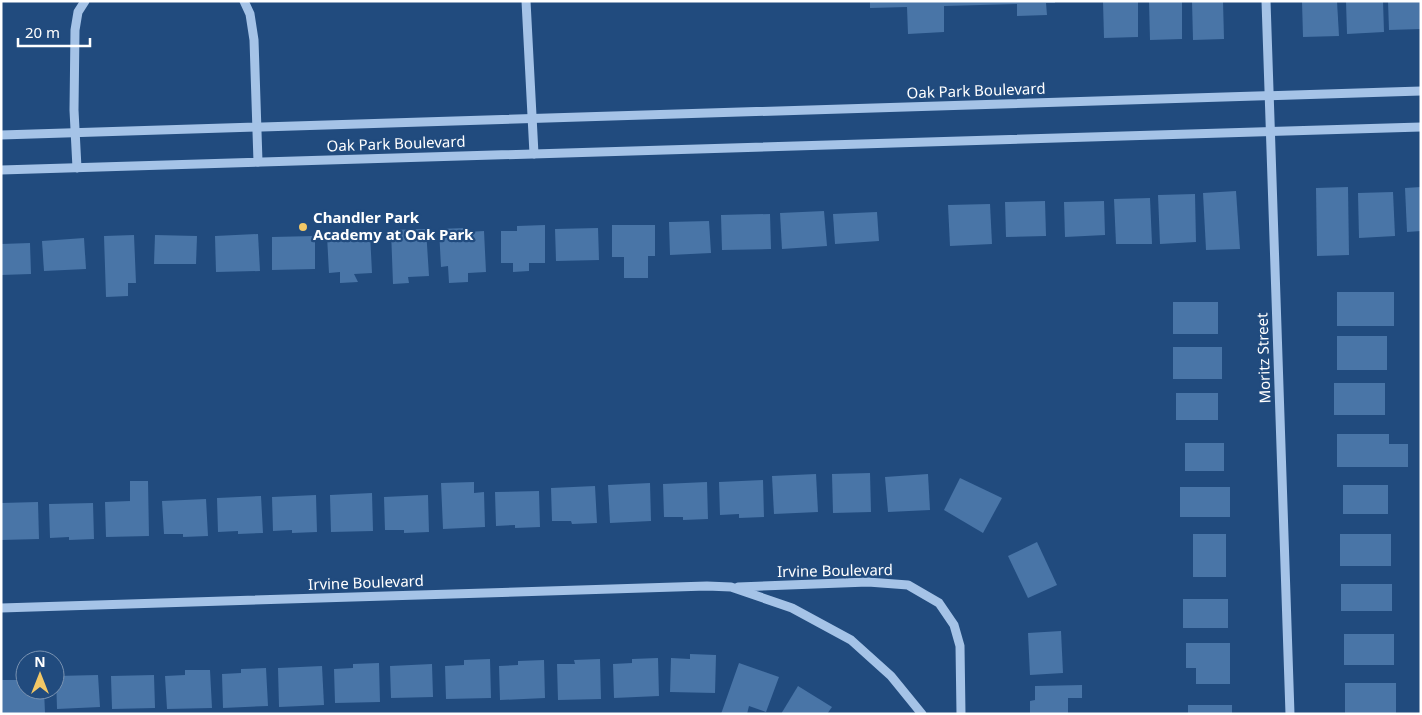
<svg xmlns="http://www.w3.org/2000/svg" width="1422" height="715" font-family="'Noto Sans',sans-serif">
<rect width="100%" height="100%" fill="#214b7e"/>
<g fill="#4975a7">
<polygon points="870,1 1055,1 1055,3 1046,3 1047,15 1017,16 1017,4 944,6 944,32 908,34 907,7 870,8"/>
<polygon points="1103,1 1138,1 1138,37 1104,38"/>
<polygon points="1149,1 1182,1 1182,39 1150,40"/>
<polygon points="1192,1 1223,1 1224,39 1193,40"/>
<polygon points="1302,1 1337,1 1339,36 1303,37"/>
<polygon points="1346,1 1383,1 1384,32 1347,34"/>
<polygon points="1388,1 1421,1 1421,29 1389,30"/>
<polygon points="1348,187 1349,255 1317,256 1316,188"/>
<polygon points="1421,187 1421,231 1407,232 1405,188"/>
<polygon points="1236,191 1240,249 1206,250 1203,193"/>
<polygon points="1393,192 1395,236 1359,238 1358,193"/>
<polygon points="1195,194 1196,242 1160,244 1158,195"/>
<polygon points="1150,198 1152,244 1116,244 1114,199"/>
<polygon points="1045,201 1046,236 1006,237 1005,202"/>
<polygon points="1104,201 1105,235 1065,237 1064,202"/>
<polygon points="990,204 992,244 950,246 948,205"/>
<polygon points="824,211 827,246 782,249 780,213"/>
<polygon points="877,212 879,241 835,244 833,214"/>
<polygon points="770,214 771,249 722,250 721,215"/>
<polygon points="709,221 711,253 670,255 669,222"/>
<polygon points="545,225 545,263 529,263 529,271 513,272 513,263 501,263 501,231 517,231 517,226"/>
<polygon points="612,225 655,225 655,256 648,256 648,278 624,278 624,257 612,257"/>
<polygon points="466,228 467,232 484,231 486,272 468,273 468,282 449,283 448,266 441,267 439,229"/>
<polygon points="598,228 599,260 556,261 555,229"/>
<polygon points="426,229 429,276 408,277 409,283 393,284 391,230"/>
<polygon points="370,233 372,273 354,274 358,282 340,283 340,272 329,273 327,236"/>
<polygon points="258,234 260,271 216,272 215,236"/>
<polygon points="134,235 136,283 128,283 128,296 106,297 104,236"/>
<polygon points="155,235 197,236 196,264 154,264"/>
<polygon points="315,236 315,269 272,270 272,237"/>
<polygon points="84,238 86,269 44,271 42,241"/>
<polygon points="30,243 31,274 1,275 1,244"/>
<rect x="1337" y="292" width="57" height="34"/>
<rect x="1173" y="302" width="45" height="32"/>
<rect x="1337" y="336" width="50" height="34"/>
<rect x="1173" y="347" width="49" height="32"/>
<rect x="1334" y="383" width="51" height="32"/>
<rect x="1176" y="393" width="42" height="27"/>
<polygon points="1337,434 1389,434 1389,444 1408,444 1408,467 1337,467"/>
<rect x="1185" y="443" width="39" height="28"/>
<polygon points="870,473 871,512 833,513 832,474"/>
<polygon points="816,474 818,512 774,514 772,476"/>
<polygon points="928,474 930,510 888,512 885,477"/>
<polygon points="960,478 1002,498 983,533 944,510"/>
<polygon points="763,480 764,517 739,518 739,514 720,515 719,482"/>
<polygon points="130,481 148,481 149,536 106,537 105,502 130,501"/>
<polygon points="474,482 474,493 484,492 485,527 443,529 441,483"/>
<polygon points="707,482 708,519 683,520 683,517 664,517 663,484"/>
<polygon points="650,483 651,521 610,523 608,485"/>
<rect x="1343" y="485" width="45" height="29"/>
<polygon points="595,486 597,523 572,524 571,521 552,521 551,488"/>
<rect x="1180" y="487" width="50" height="30"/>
<polygon points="539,491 540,527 515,528 515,525 496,526 495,492"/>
<polygon points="372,493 373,531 331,532 330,495"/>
<polygon points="316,495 317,532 292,533 292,530 273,531 272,497"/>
<polygon points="428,495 429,532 404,533 404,530 385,530 384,497"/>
<polygon points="261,496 263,533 238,534 238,531 218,532 217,498"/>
<polygon points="206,499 208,536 183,537 183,534 164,534 162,501"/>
<polygon points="38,502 39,539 1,540 1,503"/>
<polygon points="93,503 94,539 69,540 69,537 50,538 49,504"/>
<rect x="1193" y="534" width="33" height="43"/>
<rect x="1340" y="534" width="51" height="32"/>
<polygon points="1037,542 1057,585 1028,598 1008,556"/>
<rect x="1341" y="584" width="51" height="27"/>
<rect x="1183" y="599" width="45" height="29"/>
<polygon points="1061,631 1063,673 1030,675 1028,633"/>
<rect x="1344" y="634" width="50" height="31"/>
<polygon points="1186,643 1230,643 1230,684 1196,684 1196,668 1186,668"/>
<polygon points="690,654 716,655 715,693 670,692 671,658 690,659"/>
<polygon points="658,658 659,696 614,698 613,664 632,663 632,659"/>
<polygon points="490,659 491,698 446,699 445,666 464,665 464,660"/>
<polygon points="600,659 601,699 558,700 557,664 575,664 574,660"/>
<polygon points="544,660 545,698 500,700 499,666 518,665 518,661"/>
<polygon points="379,663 380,702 335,703 334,669 353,668 353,664"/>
<polygon points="739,663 779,677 766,712 749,706 747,714 721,714"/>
<polygon points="432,664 433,697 391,698 390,666"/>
<polygon points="322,666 324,705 279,707 278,668"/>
<polygon points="266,668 268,706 223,708 222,674 241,673 241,669"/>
<polygon points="185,670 210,670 212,708 167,709 165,676 185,675"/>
<polygon points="25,675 25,690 44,690 45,713 1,714 1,680 17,680 17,676"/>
<polygon points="98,675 100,707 57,709 56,676"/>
<polygon points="154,675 155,708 112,709 111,676"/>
<rect x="1345" y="683" width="51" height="31"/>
<polygon points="1082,685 1082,698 1068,698 1068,714 1030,714 1030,701 1035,700 1035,686"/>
<polygon points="798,686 832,707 827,714 781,714"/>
<rect x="1188" y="705" width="44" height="9"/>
</g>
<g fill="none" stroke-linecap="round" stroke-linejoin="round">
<g stroke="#a5c3e7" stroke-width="9">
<polyline points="244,1 250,14 254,40 258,162"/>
<polyline points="526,1 534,154"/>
<polyline points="1266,1 1290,714"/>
<polyline points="1,135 1421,91"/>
<polyline points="77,168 74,110 75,30 78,12 85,1"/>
<polyline points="1,170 1421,127"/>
<polyline points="738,587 868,582 908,585 939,603 954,625 960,646 961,714"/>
<polyline points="1,608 707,586 731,587 792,608 851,640 891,676 922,714"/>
</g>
</g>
<circle fill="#f3c866" stroke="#214b7e" stroke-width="2" cx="303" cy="227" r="5"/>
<g text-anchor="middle" stroke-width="4.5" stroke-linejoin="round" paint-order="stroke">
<g font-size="15" fill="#fff" stroke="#214b7e">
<text transform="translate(976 91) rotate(-2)" y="5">Oak Park Boulevard</text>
<text transform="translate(396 144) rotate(-2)" y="5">Oak Park Boulevard</text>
<text transform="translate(1264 358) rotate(-92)" y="5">Moritz Street</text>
<text transform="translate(835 571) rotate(-1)" y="5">Irvine Boulevard</text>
<text transform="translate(366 583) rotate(-2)" y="5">Irvine Boulevard</text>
</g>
<g font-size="15" font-weight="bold" fill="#fff" stroke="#214b7e" text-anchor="start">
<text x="313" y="223">Chandler Park<tspan x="313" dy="17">Academy at Oak Park</tspan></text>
</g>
</g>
<rect width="1422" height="715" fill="none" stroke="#ffffff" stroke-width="5"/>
<g transform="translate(40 675)"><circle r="24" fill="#214b7e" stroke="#7a93b2"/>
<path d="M0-4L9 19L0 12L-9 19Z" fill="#f3c866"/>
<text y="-8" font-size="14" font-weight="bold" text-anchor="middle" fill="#ffffff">N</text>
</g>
<path d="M18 38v8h72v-8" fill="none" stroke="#ffffff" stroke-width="2.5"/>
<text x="25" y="38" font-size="15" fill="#ffffff" stroke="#214b7e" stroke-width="4" paint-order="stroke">20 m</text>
</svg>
